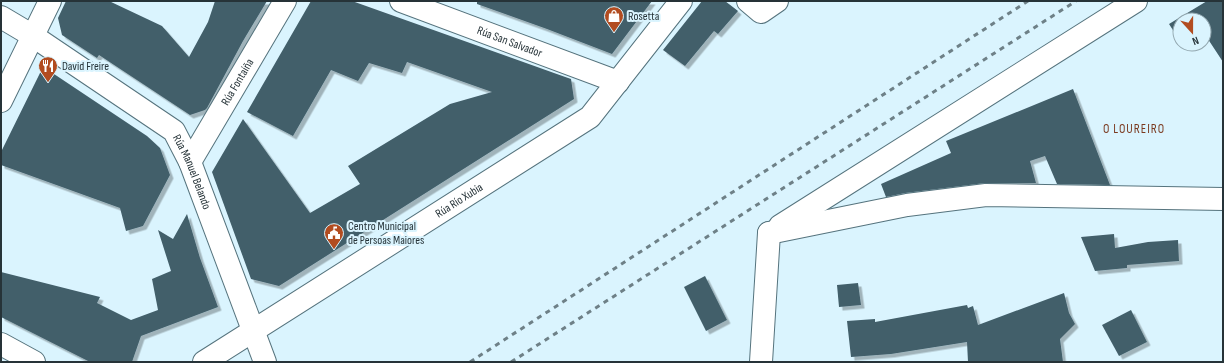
<svg xmlns="http://www.w3.org/2000/svg" width="1224" height="363" font-family="'Sofia Sans Condensed',sans-serif">
<defs>
<filter id="shadow"><feDropShadow dx="3.5" dy="3.5" stdDeviation="0" flood-color="#0004"/></filter>
</defs>
<rect width="100%" height="100%" fill="#daf4fe"/>
<g fill="#425f6a" filter="url(#shadow)">
<polygon points="66,1 109,1 162,26 189,57 208,22 215,1 267,1 243,41 207,108 205,110 190,115 99,55 97,58 62,35 58,18"/>
<polygon points="311,1 352,1 554,73 571,79 574,99 279,286 251,279 212,172 243,119 310,213 360,184 348,166 450,104 492,92 407,62 402,73 369,63 358,81 331,70 293,136 247,112"/>
<polygon points="477,1 652,1 612,54 547,29 477,4"/>
<polygon points="702,1 725,1 738,11 718,34 714,31 685,66 663,50"/>
<polygon points="1207,1 1223,1 1223,62 1204,33 1204,20 1180,20 1180,41 1169,24"/>
<polygon points="48,70 147,136 160,148 170,175 143,226 126,231 120,208 1,165 1,152 40,73"/>
<polygon points="1073,89 1110,185 1057,184 1045,156 1030,161 1036,183 985,183 905,193 886,197 881,184 951,153 946,141"/>
<polygon points="187,214 200,258 218,307 141,336 132,362 90,362 1,317 1,272 100,297 97,303 131,320 158,310 152,279 171,271 158,230 173,239"/>
<polygon points="1114,234 1115,248 1148,242 1178,240 1179,261 1127,265 1127,268 1095,271 1081,237"/>
<polygon points="705,276 727,320 706,331 684,287"/>
<polygon points="858,283 861,305 839,307 837,285"/>
<polygon points="1064,293 1069,313 1075,324 1060,339 1063,362 968,362 967,342 891,354 851,357 847,321 875,319 875,322 967,305 968,308 973,306 978,325"/>
<polygon points="1131,310 1147,342 1119,356 1102,325"/>
</g>
<g fill="none" stroke-linecap="round" stroke-linejoin="round">
<g stroke="#55737d" stroke-width="24">
<g id="minor">
<path id="s1" d="M401 1 618 82"/>
<polyline points="748,1 761,12 777,1"/>
<path id="s2" d="M1 17 33 36 174 131 190 162 265 362"/>
<polyline points="1,101 50,1"/>
<path id="s3" d="M190 162 285 1"/>
<polyline points="780,226 1136,1"/>
<polyline points="769,233 907,205 986,195 1223,199"/>
<polyline points="1,344 34,362"/>
<path id="s4" d="M204 362 590 117 681 1"/>
<polyline points="761,362 769,233"/>
</g>
</g>
<use href="#minor" stroke="#fff" stroke-width="22"/>
<g stroke="#6e8087" stroke-width="3" stroke-dasharray="5 5" stroke-linecap="butt">
<polyline points="470,362 1028,1"/>
<polyline points="511,362 1076,1"/>
</g>
</g>
<defs>
<g id="shop-pin" transform="scale(1)"><path d="M0 17L-7.5 6A9.5 9.5 0 1 1 7.5 6Z" fill="#b24c20" stroke="#daf4fe"/><path d="M-5-2.5h2.3a2.7 3.5 0 0 1 5.4 0H5L5.5 6h-11ZM-1.5-2.5h3a1.5 2.3 0 0 0-3 0Z" fill="#fff"/></g>
<g id="restaurant-pin" transform="scale(1)"><path d="M0 17L-7.5 6A9.5 9.5 0 1 1 7.5 6Z" fill="#b24c20" stroke="#daf4fe"/><path d="M-5-6h1v4h1v-4h1v4h1v-4h1v5L-1.5 .5V6h-2V.5L-5-1ZM5-6V6H3V1.5H1.5Q1.5-4 5-6Z" fill="#fff"/></g>
<g id="civic-pin" transform="scale(1)"><path d="M0 17L-7.5 6A9.5 9.5 0 1 1 7.5 6Z" fill="#b24c20" stroke="#daf4fe"/><path d="M-.6-6.5H3V-4.5H.6V-3L4-1V1h2V6H-6V1h2V-1L-.6-3ZM-1.2 2.5V6h2.4V2.5Z" fill="#fff"/></g>
</defs>
<g fill-rule="evenodd">
<use href="#shop-pin" x="614" y="16"/>
<use href="#restaurant-pin" x="48" y="66"/>
<use href="#civic-pin" x="334" y="233"/>
</g>
<g text-anchor="middle" stroke-width="4" stroke-linejoin="round" paint-order="stroke">
<g font-size="12" fill="#263338" stroke="#daf4fe" text-anchor="start">
<text x="628" y="20">Rosetta</text>
<text x="62" y="70">David Freire</text>
<text x="348" y="230">Centro Municipal<tspan x="348" dy="14">de Persoas Maiores</tspan></text>
</g>
<g font-size="12" fill="#263338" stroke="#daf4fe">
<text dy="4" stroke="none"><textPath href="#s1" startOffset="116">Rúa San Salvador</textPath></text>
<text dy="4" stroke="none"><textPath href="#s3" startOffset="93">Rúa Fontaíña</textPath></text>
<text dy="4" stroke="none"><textPath href="#s2" startOffset="252">Rúa Manuel Belando</textPath></text>
<text dy="4" stroke="none"><textPath href="#s4" startOffset="302">Rúa Río Xubia</textPath></text>
</g>
<g font-size="13" letter-spacing="1" fill="#7a391e" stroke="#daf4fe">
<text x="1134" y="133">O LOUREIRO</text>
</g>
</g>
<rect width="1224" height="363" fill="none" stroke="#263338" stroke-width="4"/>
<g transform="translate(1192 32) rotate(159)"><circle r="19" fill="#daf4fe" stroke="#92a7af"/>
<path d="M0-3L7 15L0 10L-7 15Z" fill="#b24c20"/>
<text y="-6" font-size="11" font-weight="bold" text-anchor="middle" fill="#263338">N</text>
</g>
</svg>
